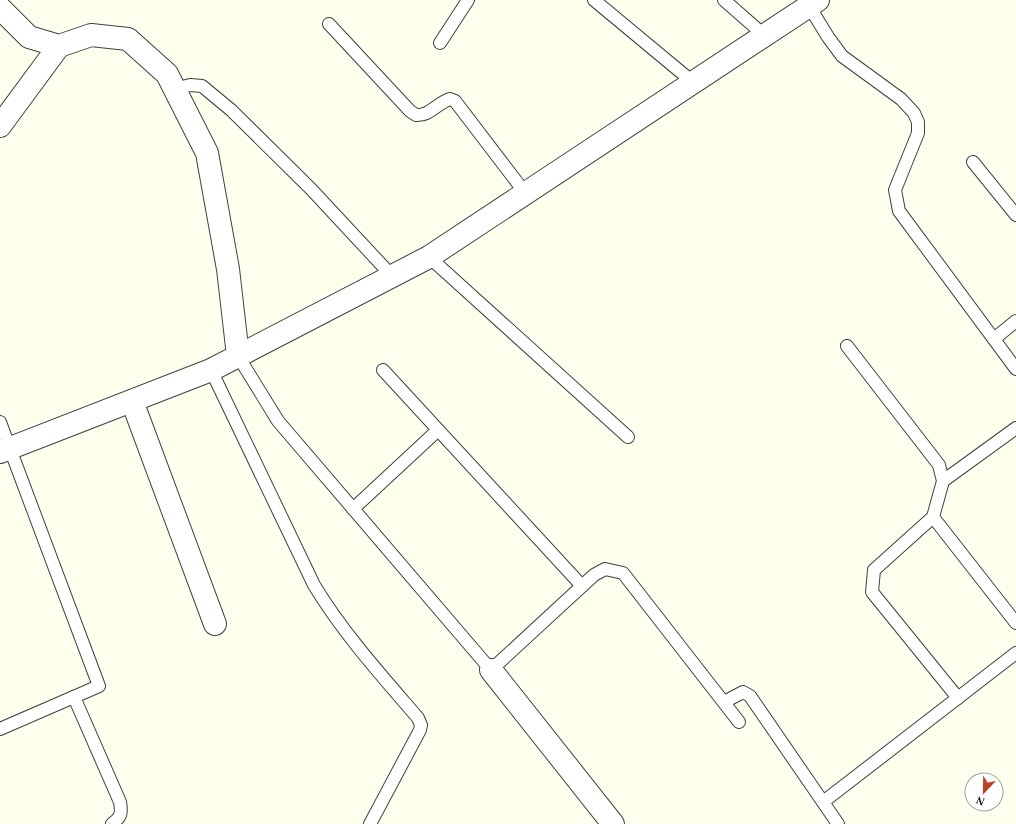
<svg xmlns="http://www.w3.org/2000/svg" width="1016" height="824" font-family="Georgia,serif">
<rect width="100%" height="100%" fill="#feffed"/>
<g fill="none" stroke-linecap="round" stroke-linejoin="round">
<g stroke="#404040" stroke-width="14">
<g id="service">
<polyline points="594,0 694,83"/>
<polyline points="724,0 765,36"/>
<polyline points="809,6 828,37 842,56 901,99 914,113 918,122 918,133 895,190 899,211 1016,369"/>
<path d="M329 24 410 111 416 115C430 116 437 103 450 99L455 101 526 194"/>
<polyline points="440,43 468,0"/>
<polyline points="175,89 190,85 202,86 231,110 311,189 392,276"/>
<polyline points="973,162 1016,215"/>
<polyline points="429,257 628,437"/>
<polyline points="994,339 1016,321"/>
<polyline points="847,346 939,465 943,481 933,517 1016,623"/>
<polyline points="238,356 278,421 491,670 594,575 605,569 623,573 739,722"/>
<path d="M211 370 314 585C343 633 381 675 418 718L421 725 420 730 370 824"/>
<polyline points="383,370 582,586"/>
<polyline points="0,422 99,686 0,729"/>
<polyline points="943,481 1016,428"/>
<polyline points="353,509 438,430"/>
<polyline points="933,517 874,570 872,592 958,698"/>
<path d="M74 697 120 802C122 814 121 817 112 824"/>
<polyline points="724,702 743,692 750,696 838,824"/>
<polyline points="823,802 1016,653"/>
</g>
</g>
<g stroke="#404040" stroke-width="24">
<g id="minor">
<polyline points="0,8 29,37 59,46 91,35 128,39 167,74 207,153 228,269 238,356"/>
<polyline points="0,126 59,46"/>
<polyline points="132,401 215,624"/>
<polyline points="0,452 211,370 429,257 818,0"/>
<polyline points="491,670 613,824"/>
</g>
</g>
<use href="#service" stroke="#fff" stroke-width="12"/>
<use href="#minor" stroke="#fff" stroke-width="22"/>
</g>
<g transform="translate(984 792) rotate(202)"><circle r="19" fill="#ffffff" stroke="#9e9e9e"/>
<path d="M0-3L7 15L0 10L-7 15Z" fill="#be4024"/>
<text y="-6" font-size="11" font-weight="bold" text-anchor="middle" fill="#0d0d0d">N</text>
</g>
</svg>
